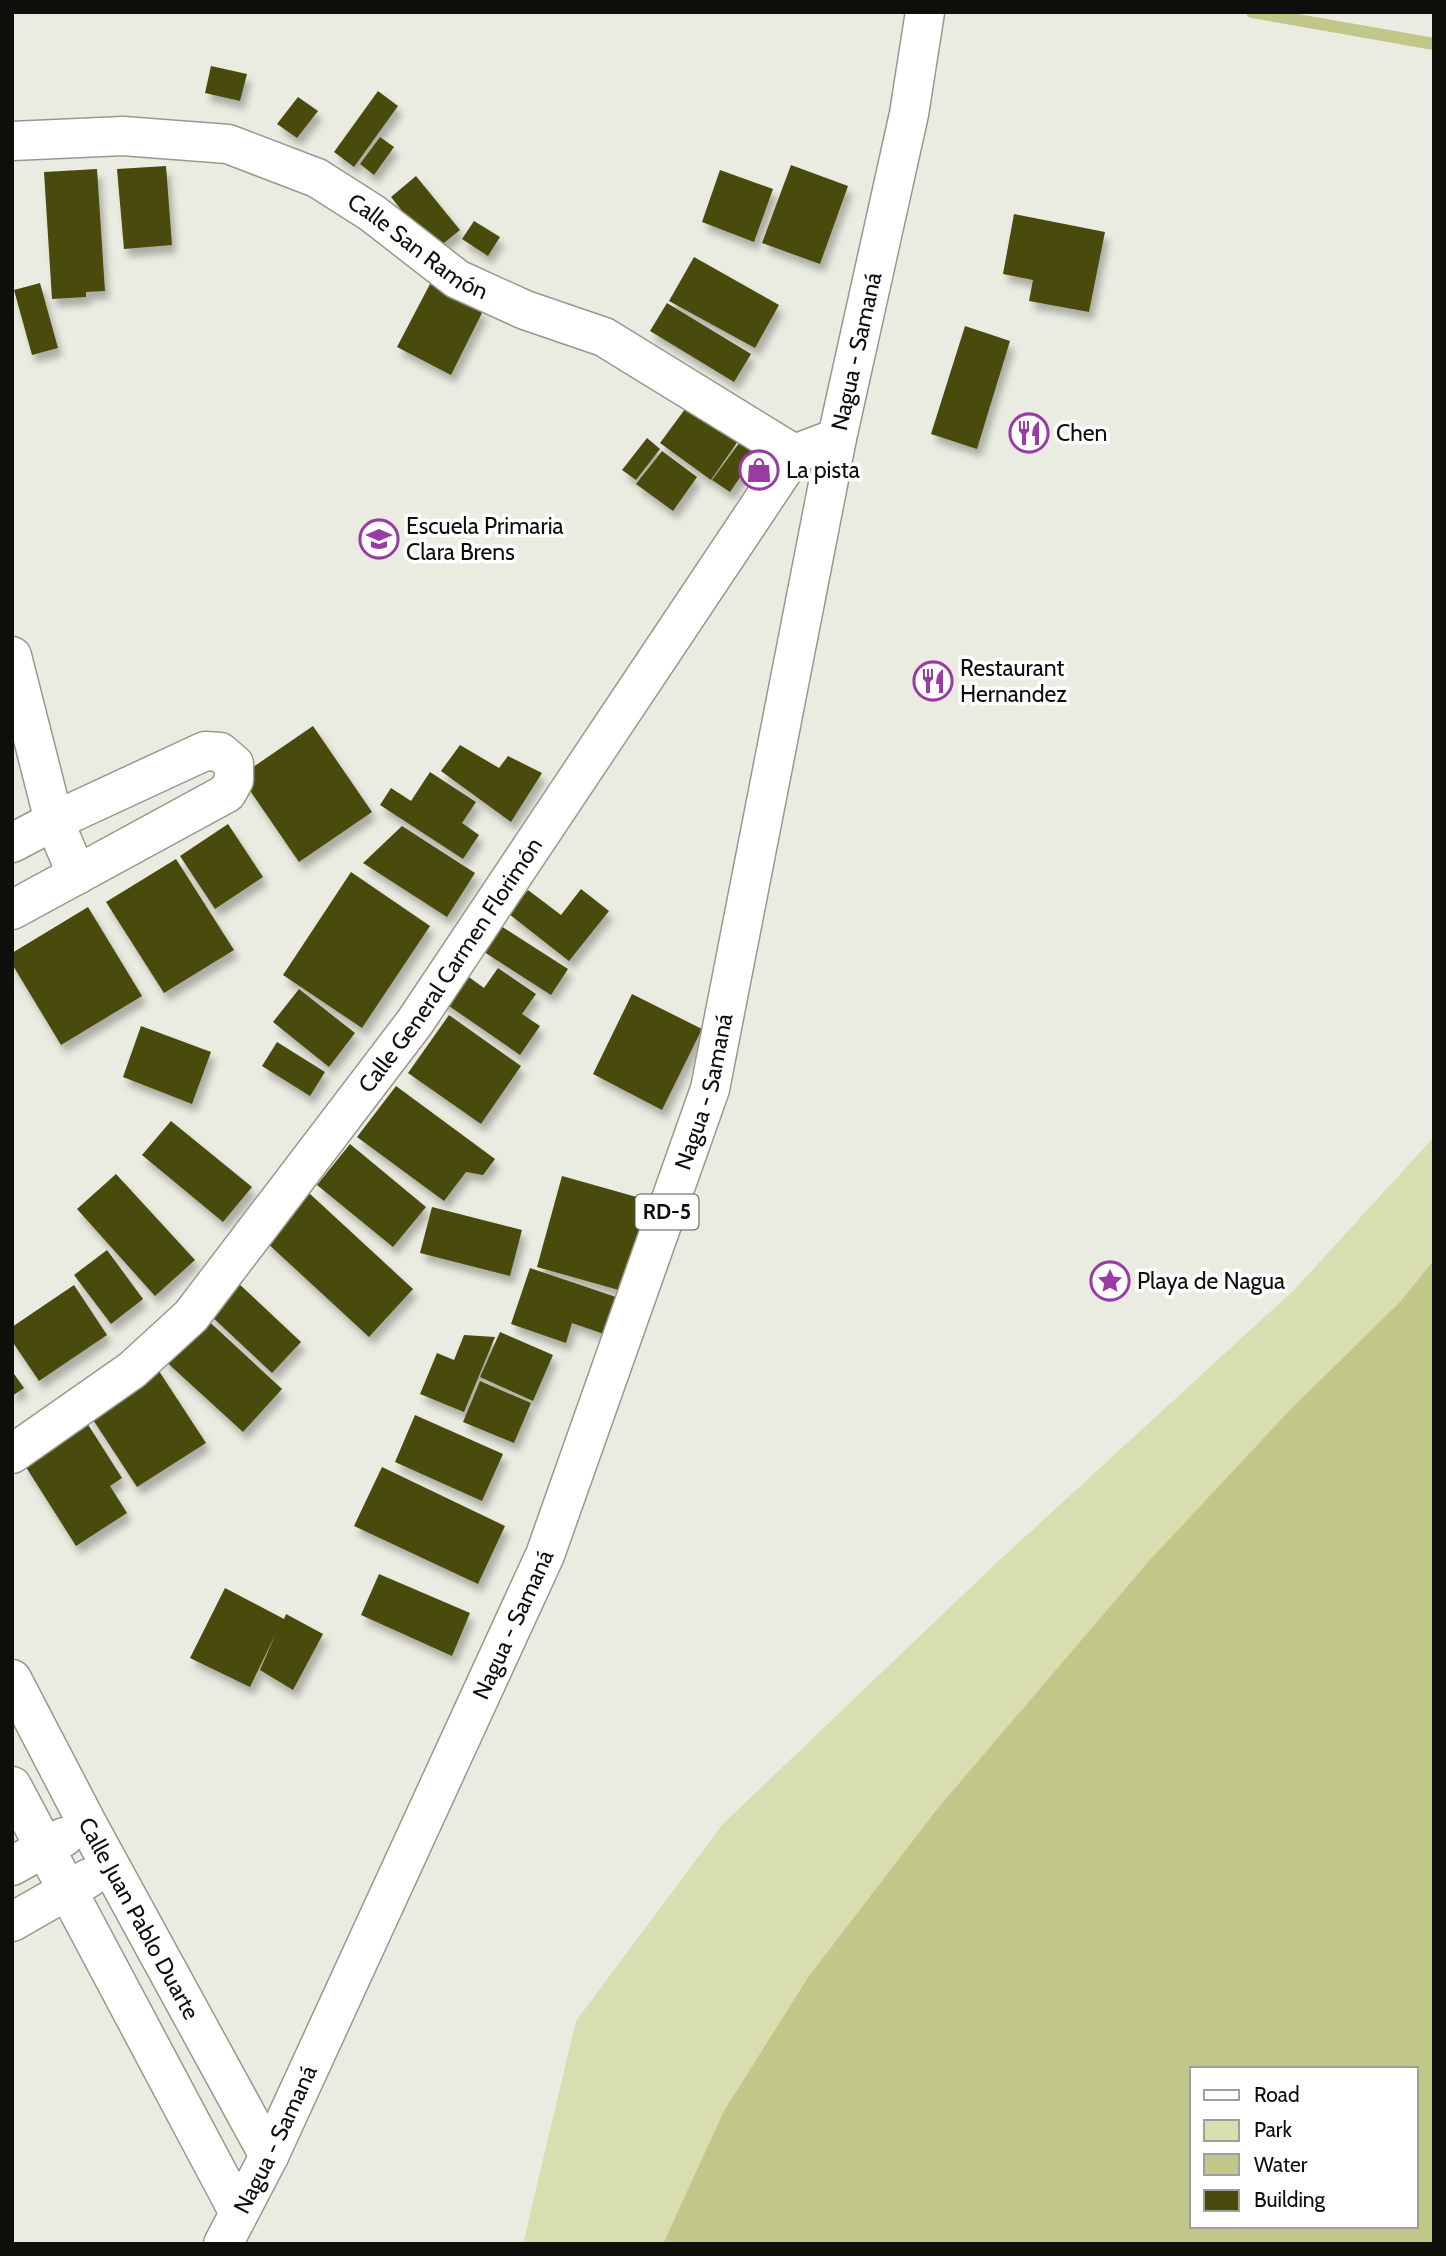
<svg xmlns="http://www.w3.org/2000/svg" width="1446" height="2256" font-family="Cabin,sans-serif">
<defs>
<filter id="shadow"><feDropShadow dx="4.5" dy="8" stdDeviation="3.5" flood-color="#0004"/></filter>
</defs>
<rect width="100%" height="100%" fill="#ebece1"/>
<path fill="#d8deb0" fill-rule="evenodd" d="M1434 1137V2244H523L576 2021 722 1825 991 1568 1295 1289ZM1192 2069H1416V2226H1192Z"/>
<path fill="#c1c789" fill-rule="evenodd" d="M1434 1260V2244H663L724 2111 809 1976 938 1808 1149 1561 1291 1409 1400 1302ZM1192 2069H1416V2226H1192Z"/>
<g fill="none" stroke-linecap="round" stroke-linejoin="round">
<polyline stroke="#c1c789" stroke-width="12" points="1252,12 1434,44"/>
</g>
<g fill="#484b0c" filter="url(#shadow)">
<polygon points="211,66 247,74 240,101 205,93"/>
<polygon points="378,91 398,106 354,167 334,152"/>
<polygon points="298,97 318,111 297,138 277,124"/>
<polygon points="380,137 394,147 374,175 360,164"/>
<polygon points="791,165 848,186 820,264 762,243"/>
<polygon points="166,166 172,245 124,249 117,169"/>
<polygon points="97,169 105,291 86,292 86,297 52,299 44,172"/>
<polygon points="720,170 773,189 754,242 702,222"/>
<polygon points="416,176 460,230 434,251 391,197"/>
<polygon points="1014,214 1105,232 1089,312 1029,301 1033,280 1003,274"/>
<polygon points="474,221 500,237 488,256 462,239"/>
<polygon points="694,257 779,305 755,348 669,301"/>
<polygon points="40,283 58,348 32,355 14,290"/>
<polygon points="430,284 483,311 451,375 397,347"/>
<polygon points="667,303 751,354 734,382 650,331"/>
<polygon points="965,326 1010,341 977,449 931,434"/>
<polygon points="688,405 738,441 711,480 660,443"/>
<polygon points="647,438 660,449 636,480 622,470"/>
<polygon points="740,442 756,454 730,492 712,480"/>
<polygon points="662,451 697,477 673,511 636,484"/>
<polygon points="313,726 372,812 299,862 240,776"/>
<polygon points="460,745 499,768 508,756 542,773 511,822 441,771"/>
<polygon points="430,772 476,802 462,823 479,835 463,859 380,805 391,788 411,801"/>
<polygon points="228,824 263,877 215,909 180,856"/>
<polygon points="402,826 475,873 447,917 363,863"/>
<polygon points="176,859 234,950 164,993 106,902"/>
<polygon points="351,872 430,926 362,1028 283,975"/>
<polygon points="581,889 609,911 569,961 509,914 528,890 561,915"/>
<polygon points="88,907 142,996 61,1045 12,964 12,953"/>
<polygon points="501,926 568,969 551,995 484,952"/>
<polygon points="498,968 536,994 522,1014 540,1026 520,1055 439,999 459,970 484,988"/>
<polygon points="299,989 355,1033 329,1067 273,1022"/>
<polygon points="632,994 702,1029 662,1110 593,1074"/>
<polygon points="449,1015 521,1066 481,1124 408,1073"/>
<polygon points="141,1026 211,1052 192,1104 123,1077"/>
<polygon points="277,1042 325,1072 310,1096 262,1066"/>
<polygon points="396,1086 495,1159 483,1175 466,1172 444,1201 357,1137"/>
<polygon points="171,1121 252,1187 223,1222 142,1155"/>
<polygon points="350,1144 426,1207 393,1247 317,1185"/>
<polygon points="116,1174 195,1260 155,1296 77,1209"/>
<polygon points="562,1176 658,1203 633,1294 537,1267"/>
<polygon points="309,1193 413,1289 369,1337 265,1241"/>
<polygon points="432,1207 522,1230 510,1276 420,1253"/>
<polygon points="107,1250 143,1299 111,1324 74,1275"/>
<polygon points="530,1268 616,1297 604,1334 572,1323 566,1343 511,1324"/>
<polygon points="237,1282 301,1342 272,1373 208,1313"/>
<polygon points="74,1285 107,1335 39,1381 12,1341 12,1327"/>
<polygon points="202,1315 282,1389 243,1432 162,1358"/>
<polygon points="500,1332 553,1355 533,1401 480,1377"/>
<polygon points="464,1335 495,1337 464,1412 420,1394 437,1353 454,1360"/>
<polygon points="155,1365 206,1443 137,1487 86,1409"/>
<polygon points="12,1371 24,1388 12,1396"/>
<polygon points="480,1381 531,1403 514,1443 463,1422"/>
<polygon points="415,1415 503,1454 482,1501 395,1462"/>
<polygon points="87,1423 122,1478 110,1486 127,1513 76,1546 24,1464"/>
<polygon points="382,1467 505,1526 478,1584 354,1526"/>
<polygon points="379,1574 470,1613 452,1656 361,1615"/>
<polygon points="225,1588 284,1619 286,1614 323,1634 293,1690 260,1670 276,1633 250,1687 190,1658"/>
</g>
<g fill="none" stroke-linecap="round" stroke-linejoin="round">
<g stroke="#97998e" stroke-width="41">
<g id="minor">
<path id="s1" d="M12 141 123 136 228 144 317 178 372 213 457 279 525 310 604 337 794 454"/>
<polyline points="12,656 54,821 77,875"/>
<polyline points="12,843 54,821 205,751 220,752 234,764 234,780 227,793 12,910"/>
<path id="s2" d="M12 1454 132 1370 191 1316 415 1022 794 454 837 438"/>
<path id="s3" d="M12 1679 88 1825 269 2156"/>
<polyline points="12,1786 239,2213"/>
<polyline points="12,1866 64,1837"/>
<polyline points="12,1922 89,1878"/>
</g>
</g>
<g stroke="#97998e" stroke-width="41">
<g id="major">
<path id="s4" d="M223 2244 269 2156 545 1555 710 1089 837 438 909 114 925 12"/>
</g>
</g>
<use href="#minor" stroke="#fff" stroke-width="38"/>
<use href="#major" stroke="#fff" stroke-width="38"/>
</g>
<defs>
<g id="restaurant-ring" transform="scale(2.0125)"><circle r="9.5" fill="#fff" stroke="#983ba4" stroke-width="1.5"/><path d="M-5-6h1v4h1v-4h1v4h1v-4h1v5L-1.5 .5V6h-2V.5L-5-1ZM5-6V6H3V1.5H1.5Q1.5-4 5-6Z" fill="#983ba4"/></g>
<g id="shop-ring" transform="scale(2.0125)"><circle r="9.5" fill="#fff" stroke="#983ba4" stroke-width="1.5"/><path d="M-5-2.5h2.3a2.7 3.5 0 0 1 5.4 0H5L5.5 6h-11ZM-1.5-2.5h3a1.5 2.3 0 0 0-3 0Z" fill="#983ba4"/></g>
<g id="school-ring" transform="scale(2.0125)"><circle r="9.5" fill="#fff" stroke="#983ba4" stroke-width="1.5"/><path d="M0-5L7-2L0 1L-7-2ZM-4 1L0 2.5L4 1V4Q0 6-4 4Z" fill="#983ba4"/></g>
<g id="sight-ring" transform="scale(2.0125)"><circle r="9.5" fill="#fff" stroke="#983ba4" stroke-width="1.5"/><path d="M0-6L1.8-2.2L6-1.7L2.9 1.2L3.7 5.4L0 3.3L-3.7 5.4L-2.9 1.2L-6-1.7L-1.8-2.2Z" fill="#983ba4"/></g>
</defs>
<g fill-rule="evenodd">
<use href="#restaurant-ring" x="1029" y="433"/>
<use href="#shop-ring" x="759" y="470"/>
<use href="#school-ring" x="379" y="539"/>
<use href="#restaurant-ring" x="933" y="681"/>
<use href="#sight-ring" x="1110" y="1281"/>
</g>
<g text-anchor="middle" stroke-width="7" stroke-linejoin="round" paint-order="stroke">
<rect fill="#fff" stroke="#565654" stroke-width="2" x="635.5" y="1194.5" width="63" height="35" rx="5"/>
<g font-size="21" font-weight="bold" fill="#0e0e0a">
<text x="667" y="1219">RD-5</text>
</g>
<g font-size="23" fill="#0e0e0a" stroke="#fff">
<text dy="8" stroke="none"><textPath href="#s1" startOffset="434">Calle San Ramón</textPath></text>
<text dy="8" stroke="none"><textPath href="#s4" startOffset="2007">Nagua - Samaná</textPath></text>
<text dy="8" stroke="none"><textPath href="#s2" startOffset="663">Calle General Carmen Florimón</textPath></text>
<text dy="8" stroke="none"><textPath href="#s4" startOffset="1251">Nagua - Samaná</textPath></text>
<text dy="8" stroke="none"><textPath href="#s4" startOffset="684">Nagua - Samaná</textPath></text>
<text dy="8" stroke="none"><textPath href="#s3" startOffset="271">Calle Juan Pablo Duarte</textPath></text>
<text dy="8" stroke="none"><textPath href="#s4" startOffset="117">Nagua - Samaná</textPath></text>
</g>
<g font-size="23" fill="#0e0e0a" stroke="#fff" text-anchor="start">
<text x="1056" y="441">Chen</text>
<text x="786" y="478">La pista</text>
<text x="406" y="534">Escuela Primaria<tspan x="406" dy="26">Clara Brens</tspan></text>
<text x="960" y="676">Restaurant<tspan x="960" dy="26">Hernandez</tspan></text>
<text x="1137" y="1289">Playa de Nagua</text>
</g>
</g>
<rect width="1446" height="2256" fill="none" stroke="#0e0e0a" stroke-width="28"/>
<rect x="1190" y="2067" width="228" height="161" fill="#ffffff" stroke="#9f9f9d" stroke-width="2"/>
<rect x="1204" y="2090" width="35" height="10" fill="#ffffff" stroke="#9f9f9d" stroke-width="2"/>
<text x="1254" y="2102" font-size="21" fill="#0e0e0a">Road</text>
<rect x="1204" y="2120" width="35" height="21" fill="#d8deb0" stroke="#9f9f9d" stroke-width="2"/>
<text x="1254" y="2137" font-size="21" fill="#0e0e0a">Park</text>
<rect x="1204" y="2154" width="35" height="21" fill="#c1c789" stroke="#9f9f9d" stroke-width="2"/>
<text x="1254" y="2172" font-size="21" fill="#0e0e0a">Water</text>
<rect x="1204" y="2190" width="35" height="21" fill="#484b0c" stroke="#9f9f9d" stroke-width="2"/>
<text x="1254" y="2207" font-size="21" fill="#0e0e0a">Building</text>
</svg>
